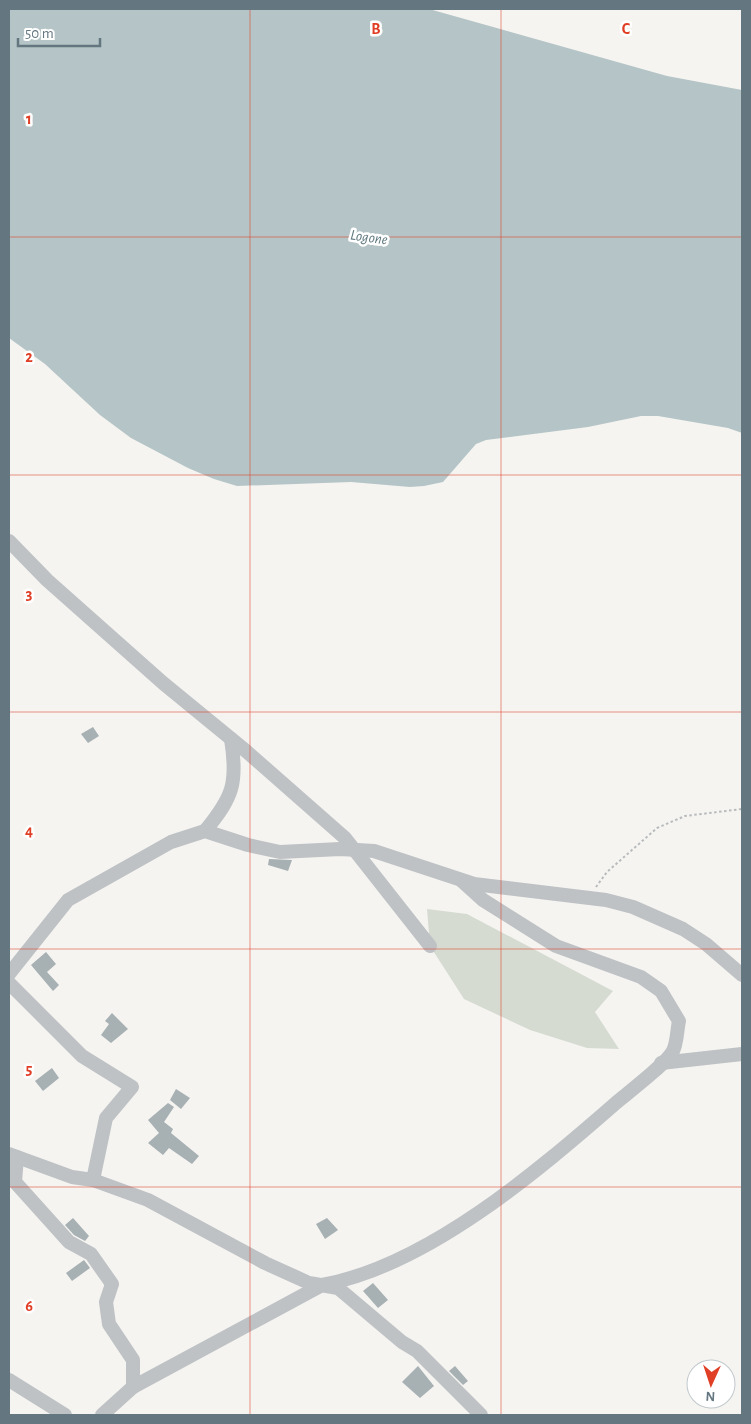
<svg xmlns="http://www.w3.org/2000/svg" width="751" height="1424" font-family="'Alegreya Sans',sans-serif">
<rect width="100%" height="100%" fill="#f5f4f1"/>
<polygon fill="#d6dbd2" points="427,909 467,914 613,991 595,1012 619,1049 587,1048 530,1030 464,999 430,946"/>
<polygon fill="#b5c4c6" points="9,9 429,9 667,76 742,90 742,433 728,428 658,416 641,416 588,427 486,440 476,444 443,482 424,486 410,487 351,482 237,486 214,479 188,468 131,438 100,415 45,364 9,338"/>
<g fill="#a7b0b3">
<polygon points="93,727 99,736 88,743 81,734"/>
<polygon points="269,859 292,860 288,871 268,865"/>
<polygon points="46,952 56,964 47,972 59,985 53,991 31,965"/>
<polygon points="112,1013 128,1029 111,1043 101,1035 109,1024 105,1021"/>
<polygon points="52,1068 59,1078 43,1091 35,1081"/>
<polygon points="176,1089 190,1098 181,1109 170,1100"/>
<polygon points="168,1103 174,1107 164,1122 173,1129 171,1133 199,1156 192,1164 169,1148 163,1155 148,1143 159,1133 148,1120"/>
<polygon points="73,1218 89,1236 85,1241 74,1235 65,1225"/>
<polygon points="327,1218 338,1230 325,1239 316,1224"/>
<polygon points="84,1260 90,1268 72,1281 66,1273"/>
<polygon points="373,1283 388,1300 378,1308 363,1291"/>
<polygon points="418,1366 434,1386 420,1398 402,1382"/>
<polygon points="455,1366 468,1381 463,1385 449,1371"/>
</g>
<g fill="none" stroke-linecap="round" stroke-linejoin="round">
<polyline stroke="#b8bbbd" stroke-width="2" stroke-dasharray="2.5 2.5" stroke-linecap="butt" points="596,887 607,872 657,828 685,816 742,809"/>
<g stroke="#bec2c5" stroke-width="14">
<polyline points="9,541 47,580 163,683 246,751 345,838 430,946"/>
<path d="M205 831C233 797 238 783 231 739"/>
<polyline points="9,974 68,900 171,842 205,831 248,845 280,852 340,849 374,851 474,884 606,900 633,907 683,929 706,944 742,975"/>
<polyline points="9,983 82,1056 132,1087 106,1118 93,1180"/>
<polyline points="661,1063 742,1054"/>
<polyline points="9,1154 72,1177 93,1180 148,1200 265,1263 309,1283 338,1288 402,1342 417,1351 481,1415"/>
<polyline points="17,1157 15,1182 69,1242 91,1254 112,1284 106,1302 109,1324 133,1360 133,1387 102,1415"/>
<polyline points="9,1380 65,1415"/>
<path d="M133 1387 322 1285C427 1266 538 1171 617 1102 629 1092 667 1063 673 1051 677 1043 677 1030 679 1021L661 991 641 977 556 946 483 900 462 881"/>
</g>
</g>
<path fill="none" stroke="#e03f26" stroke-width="1" stroke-opacity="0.55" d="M250 9V1415M501 9V1415M9 237H742M9 475H742M9 712H742M9 949H742M9 1187H742"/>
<g text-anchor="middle" stroke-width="5" stroke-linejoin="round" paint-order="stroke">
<g font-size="15" font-style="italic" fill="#5f797f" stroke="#fff">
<text transform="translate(369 237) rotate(8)" y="5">Logone</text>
</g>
</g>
<g font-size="16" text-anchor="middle" font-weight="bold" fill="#e03f26" stroke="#fff" stroke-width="5" stroke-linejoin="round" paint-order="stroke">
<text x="376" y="34">B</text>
<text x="626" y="34">C</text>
<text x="29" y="124">1</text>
<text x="29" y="362">2</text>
<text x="29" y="599">3</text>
<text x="29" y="836">4</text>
<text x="29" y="1074">5</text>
<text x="29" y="1311">6</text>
</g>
<rect width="751" height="1424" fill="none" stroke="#647781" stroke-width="20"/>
<g transform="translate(711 1384) rotate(183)"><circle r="24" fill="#ffffff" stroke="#c1c9cd"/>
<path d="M0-4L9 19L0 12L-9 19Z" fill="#e03f26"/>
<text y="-8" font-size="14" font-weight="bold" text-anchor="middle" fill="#647781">N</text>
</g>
<path d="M18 38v8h82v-8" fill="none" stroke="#647781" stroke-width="2.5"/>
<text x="25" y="38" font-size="15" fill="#647781" stroke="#ffffff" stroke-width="4" paint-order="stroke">50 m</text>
</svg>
